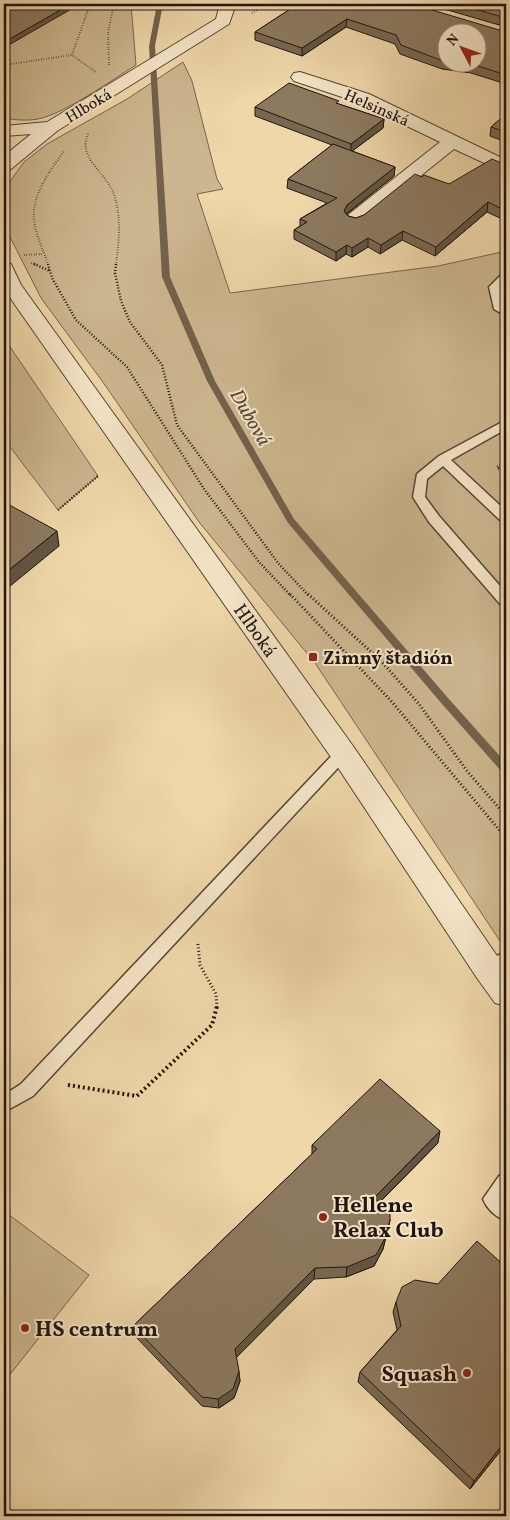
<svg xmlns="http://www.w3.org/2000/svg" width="510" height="1520" font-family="Vollkorn,serif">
<rect width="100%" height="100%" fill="#efd7aa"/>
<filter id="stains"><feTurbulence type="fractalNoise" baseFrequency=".004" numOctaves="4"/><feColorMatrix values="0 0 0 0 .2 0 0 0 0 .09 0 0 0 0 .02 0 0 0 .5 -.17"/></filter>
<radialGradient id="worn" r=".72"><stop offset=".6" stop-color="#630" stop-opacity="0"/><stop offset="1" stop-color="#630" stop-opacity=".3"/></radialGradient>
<g fill="#ccb68f" stroke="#76654e">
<path d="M4 4H131L136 65C112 80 64 114 38 119 27 121 15 120 4 118Z"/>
<polygon points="183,62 192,81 217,179 223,189 197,194 230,293 438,266 506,251 506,950 315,663 199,522 105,385 41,298 10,237 4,216 6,187 24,162 47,144 127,99"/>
<polygon points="4,338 98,476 58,510 4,439"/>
<polygon points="4,1211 89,1275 4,1382"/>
</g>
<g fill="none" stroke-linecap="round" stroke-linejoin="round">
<polygon fill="#73614c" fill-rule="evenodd" points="157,4 163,4 155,46 170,277 215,381 294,519 448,698 506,763 506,773 502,772 442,704 288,523 207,381 162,277 149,46"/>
<g stroke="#544535" stroke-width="3">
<g id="lane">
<polygon points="506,273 506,282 501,288 506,308 506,316 494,309 489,287 502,274"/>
<polygon points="506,420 506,429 451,460 506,511 506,522 501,521 443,466 427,479 425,497 439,516 506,593 506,607 501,605 429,522 413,497 417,474 439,456"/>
<polygon points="343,747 348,749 350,753 348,757 33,1096 4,1112 4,1095 21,1084 338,749"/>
<polygon points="506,951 506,967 488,976 482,974 480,969 482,964"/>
<path d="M506 1173V1196L504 1198 506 1200V1221C496 1217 487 1209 483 1199L499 1176Z"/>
</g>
</g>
<g stroke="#544535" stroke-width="2">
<g id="street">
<polygon points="220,4 236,4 229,24 57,131 11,169 4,171 4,156 31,134 4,136 4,126 47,122 216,19"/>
<polygon points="300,72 369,94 506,160 506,173 454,149 362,223 355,225 348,223 345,219 348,215 440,142 357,102 294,81 291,77 294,73"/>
<polygon points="4,262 11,264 21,285 353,746 506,969 506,1006 495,1003 477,978 333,760 4,289"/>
</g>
</g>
<g stroke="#21140e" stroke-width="2" stroke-dasharray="0.5 2" stroke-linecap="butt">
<polyline points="90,4 72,55 97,73"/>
<polyline points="252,13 266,4"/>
<polyline points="4,65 72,55"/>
<polyline points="109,65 108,32 114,4"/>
<path d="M88 134C77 157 105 172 113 192 122 216 119 240 116 265"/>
<polyline points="24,255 44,254"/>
<polyline points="31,263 37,265"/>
<path d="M48 265C44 251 36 236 34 221 31 195 50 171 64 151"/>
</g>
<g stroke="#21140e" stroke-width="2.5" stroke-dasharray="1 2" stroke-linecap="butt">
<polyline points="34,264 50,271"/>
<polyline points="48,264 52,278 76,320 127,367 204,489 259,562 291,596"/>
<polyline points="116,264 115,273 121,301 130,322 162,365 177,425 278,563 309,596"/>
<polyline points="506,462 497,467 506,475"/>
<polyline points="58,510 98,476"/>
</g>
<g stroke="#21140e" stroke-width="3" stroke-dasharray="1 2.5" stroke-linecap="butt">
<polyline points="290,594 392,702 506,838"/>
<polyline points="308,594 381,661 419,704 467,771 506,816"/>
<polyline points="198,944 200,965 216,994 217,1007"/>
</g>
<polyline stroke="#21140e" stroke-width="4" stroke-dasharray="2 3" stroke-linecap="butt" points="68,1085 137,1096 212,1025 217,1006"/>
<use href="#lane" fill="#f5e5c8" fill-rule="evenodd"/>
<use href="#street" fill="#f5e5c8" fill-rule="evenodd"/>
</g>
<g fill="#786852" stroke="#21140e" fill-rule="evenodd">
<polygon points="4,4 7,46 4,44"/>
<path d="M298 4 506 32V84L471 73 442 69 400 54 395 44 346 27 302 56 255 40V32ZM448 32 478 62H448Z"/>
<polygon points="427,4 506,4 506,27"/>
<polygon points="339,104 384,119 383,128 352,151 395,167 394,176 347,214 348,216 356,218 364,215 422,177 449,184 506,165 506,221 487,212 435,256 402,240 380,254 368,247 352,257 346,254 336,261 294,239 294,230 300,226 300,219 327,203 287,188 288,179 332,145 255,116 255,107"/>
<polygon points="506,114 506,142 490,136 491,127"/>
<polygon points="438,1143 380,1202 390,1220 383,1249 374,1266 346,1277 314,1279 236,1357 240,1381 234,1398 219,1408 202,1406 135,1336 133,1326 312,1154 312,1145"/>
<polygon points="396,1302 506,1444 470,1489 358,1382 360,1372 397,1330 393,1312"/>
</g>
<g fill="#625542" stroke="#21140e">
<polygon points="71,4 80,4 7,46 6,41"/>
<polygon points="347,19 346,27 302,56 302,48"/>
<polygon points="384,119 383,128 351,152 351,144"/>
<polygon points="395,167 394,176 346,214 344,211 347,205"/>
<polygon points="488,202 487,212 435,256 436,247"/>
<polygon points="403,231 402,240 380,254 381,245"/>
<polygon points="368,238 368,247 352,257 352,248"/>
<polygon points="347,245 346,254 336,261 336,252"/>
<polygon points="57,531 59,546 4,591 4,574"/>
<polygon points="440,1131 438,1143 373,1209 374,1198"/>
<polygon points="390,1220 383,1249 374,1266 346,1277 347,1267"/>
<polygon points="315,1268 314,1279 235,1359 235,1349"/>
<polygon points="239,1371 240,1381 234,1398 219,1408 218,1399"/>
<polygon points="506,1440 506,1444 470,1489 474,1481"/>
</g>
<g fill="#8c795f" stroke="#21140e">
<polygon points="4,4 71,4 6,41 4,40"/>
<polygon points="298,4 412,4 506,32 506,75 472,64 460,62 478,62 478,32 448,32 448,61 443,61 401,45 396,35 347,19 302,48 255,32"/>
<polygon points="457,4 506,4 506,18"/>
<polygon points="289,83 339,101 336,103 384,119 351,144 255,107"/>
<polygon points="506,114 506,132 491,127"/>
<polygon points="333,144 395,167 347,205 344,211 348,216 356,218 364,215 415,174 422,177 424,175 449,184 492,159 506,165 506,211 488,202 436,247 403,231 381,245 368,238 352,248 347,245 336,252 294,230 307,222 300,219 337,198 288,179"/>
<polygon points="4,502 57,531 4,574"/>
<polygon points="380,1079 440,1131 374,1198 390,1210 390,1220 385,1238 376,1255 347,1267 315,1268 235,1349 239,1371 233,1389 218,1399 202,1397 133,1326 317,1149 312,1145"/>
<polygon points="477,1241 506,1267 506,1440 474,1481 360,1372 401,1326 396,1302 402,1287 415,1280 438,1284"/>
</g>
<g fill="#8f2418" stroke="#f5e5c8" stroke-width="2">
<rect x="308" y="652" width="10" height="10" rx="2.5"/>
<circle cx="323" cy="1217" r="5"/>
<circle cx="25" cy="1328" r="5"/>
<circle cx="467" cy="1373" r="5"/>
</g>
<g text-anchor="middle" stroke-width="4" stroke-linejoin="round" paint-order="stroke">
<g font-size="16" fill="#21140e" stroke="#f5e5c8">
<text transform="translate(88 105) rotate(-31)" y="6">Hlboká</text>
<text transform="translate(377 107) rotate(24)" y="6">Helsinská</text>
</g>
<g font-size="19" fill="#21140e" stroke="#f5e5c8">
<text transform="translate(256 630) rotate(55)" y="7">Hlboká</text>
</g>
<g font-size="19" font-weight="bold" fill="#21140e" stroke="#f5e5c8" text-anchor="start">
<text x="323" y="664">Zimný štadión</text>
</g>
<g font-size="20" font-style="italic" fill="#574837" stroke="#f5e5c8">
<text transform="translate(251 417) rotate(60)" y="7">Dubová</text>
</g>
<g font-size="22" font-weight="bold" fill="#21140e" stroke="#f5e5c8" text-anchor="start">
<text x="333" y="1212">Hellene<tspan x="333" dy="25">Relax Club</tspan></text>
<text x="35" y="1336">HS centrum</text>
<text x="457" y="1381" text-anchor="end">Squash</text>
</g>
</g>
<rect width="510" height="1520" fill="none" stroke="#efd7aa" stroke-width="20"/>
<rect x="5" y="5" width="500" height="1510" fill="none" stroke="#21140e" stroke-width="2.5"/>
<rect x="10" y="10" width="490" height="1500" fill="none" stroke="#21140e"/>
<g transform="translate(462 48) rotate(311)"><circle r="24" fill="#f5e5c8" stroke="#a0917e"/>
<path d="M0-4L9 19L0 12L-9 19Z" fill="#8f2418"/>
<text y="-8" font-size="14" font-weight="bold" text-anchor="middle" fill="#21140e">N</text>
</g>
<rect width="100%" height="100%" filter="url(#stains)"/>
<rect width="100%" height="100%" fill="url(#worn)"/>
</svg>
